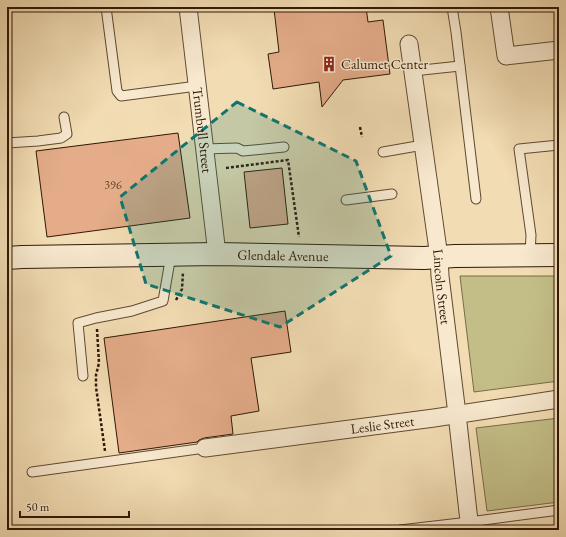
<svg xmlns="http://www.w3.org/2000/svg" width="566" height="537" font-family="'EB Garamond',serif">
<rect width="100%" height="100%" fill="#f2dcb3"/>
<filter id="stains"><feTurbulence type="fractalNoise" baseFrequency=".005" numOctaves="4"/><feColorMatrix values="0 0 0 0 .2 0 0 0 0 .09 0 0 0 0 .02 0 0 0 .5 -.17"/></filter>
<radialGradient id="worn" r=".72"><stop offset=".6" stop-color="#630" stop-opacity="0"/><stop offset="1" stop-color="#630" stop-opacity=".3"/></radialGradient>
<g fill="#c3be87" stroke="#796c46">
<polygon points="460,276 559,276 559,381 474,392"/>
<polygon points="559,418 559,502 487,511 476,428"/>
</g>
<g fill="#e4ac89" stroke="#2f1906">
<polygon points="292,7 366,7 368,22 383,20 390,74 343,80 322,107 319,82 273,89 268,54 279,52 274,9"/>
<polygon points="178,133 190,218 47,237 36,151"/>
<polygon points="282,168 288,224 250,228 244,172"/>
<polygon points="285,311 291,352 251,358 259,411 231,416 233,434 204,438 199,440 197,442 119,453 104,338"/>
</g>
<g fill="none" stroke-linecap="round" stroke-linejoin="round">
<g stroke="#604a31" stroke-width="11">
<g id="lane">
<polyline points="106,7 117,91 121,96 197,86"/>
<polyline points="452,7 456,32 476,199"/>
<polyline points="413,71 460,66"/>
<polyline points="7,143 38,141 61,138 67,134 64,117"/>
<polyline points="204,149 237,148 243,151 284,147"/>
<polyline points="383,152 423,145"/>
<polyline points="346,200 392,194"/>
<polyline points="530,255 531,235 519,149 559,145"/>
<polyline points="83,376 78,323 96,318 132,311 163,301 171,255"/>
<polyline points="32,472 205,448"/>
<polyline points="400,530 469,522 559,510"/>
</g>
</g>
<g stroke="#604a31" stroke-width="19">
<g id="street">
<path id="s1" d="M188 7 217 254"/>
<polyline points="499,7 506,56 559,50"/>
<path id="s2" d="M409 44 439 257 440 276 457 414 470 530"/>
<path id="s3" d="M205 448 434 418 559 399"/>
</g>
</g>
<g stroke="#2f1906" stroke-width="24">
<g id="secondary">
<path id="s4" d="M7 258 22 257 217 254 424 258 455 256 559 255"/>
</g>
</g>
<g stroke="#2f1906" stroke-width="2.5" stroke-dasharray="3 2" stroke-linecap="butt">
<polyline points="360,127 362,137"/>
<polyline points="226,168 288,160 299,237"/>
<polyline points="176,300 182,289 183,272"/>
<polyline points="97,329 99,363 96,375 96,387 105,451"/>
</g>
<use href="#lane" stroke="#f7e8ce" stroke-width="9"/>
<use href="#street" stroke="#f7e8ce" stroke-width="17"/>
<use href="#secondary" stroke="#f7e8ce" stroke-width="22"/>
</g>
<path fill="#0f766e" fill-opacity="0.2" stroke="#0f766e" stroke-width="3" stroke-dasharray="8 5" stroke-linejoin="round" d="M237 102 356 161 391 256 280 327 146 284 120 197Z"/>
<defs>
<g id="building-bare" transform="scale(1.2)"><path d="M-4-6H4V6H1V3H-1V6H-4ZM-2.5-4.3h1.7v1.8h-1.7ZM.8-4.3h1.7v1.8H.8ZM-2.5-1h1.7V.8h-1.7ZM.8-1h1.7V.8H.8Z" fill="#8f2418" stroke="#f7e8ce" stroke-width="2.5" paint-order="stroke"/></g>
</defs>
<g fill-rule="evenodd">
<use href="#building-bare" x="329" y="64"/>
</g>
<g text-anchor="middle" stroke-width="3" stroke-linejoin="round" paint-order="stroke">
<g font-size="12" fill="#5c3e27">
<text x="113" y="189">396</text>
</g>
<g font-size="14" fill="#2f1906" stroke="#f7e8ce" text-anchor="start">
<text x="341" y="69">Calumet Center</text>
</g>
<g font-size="14" fill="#2f1906" stroke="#f7e8ce">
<text dy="5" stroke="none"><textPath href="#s1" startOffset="124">Trumbull Street</textPath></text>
<text dy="5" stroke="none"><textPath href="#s4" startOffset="276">Glendale Avenue</textPath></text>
<text dy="5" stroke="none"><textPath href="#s2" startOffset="245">Lincoln Street</textPath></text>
<text dy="5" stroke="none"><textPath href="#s3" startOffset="179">Leslie Street</textPath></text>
</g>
</g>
<rect width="566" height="537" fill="none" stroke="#f2dcb3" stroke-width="24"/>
<rect x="8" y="8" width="550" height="521" fill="none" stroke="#2f1906" stroke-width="2"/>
<rect x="12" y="12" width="542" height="513" fill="none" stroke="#2f1906"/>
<path d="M20 511v6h109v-6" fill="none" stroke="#2f1906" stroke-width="2"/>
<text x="26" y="511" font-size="12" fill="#2f1906" stroke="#f7e8ce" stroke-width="3" paint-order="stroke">50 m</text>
<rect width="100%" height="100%" filter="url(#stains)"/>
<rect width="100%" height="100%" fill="url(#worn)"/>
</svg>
